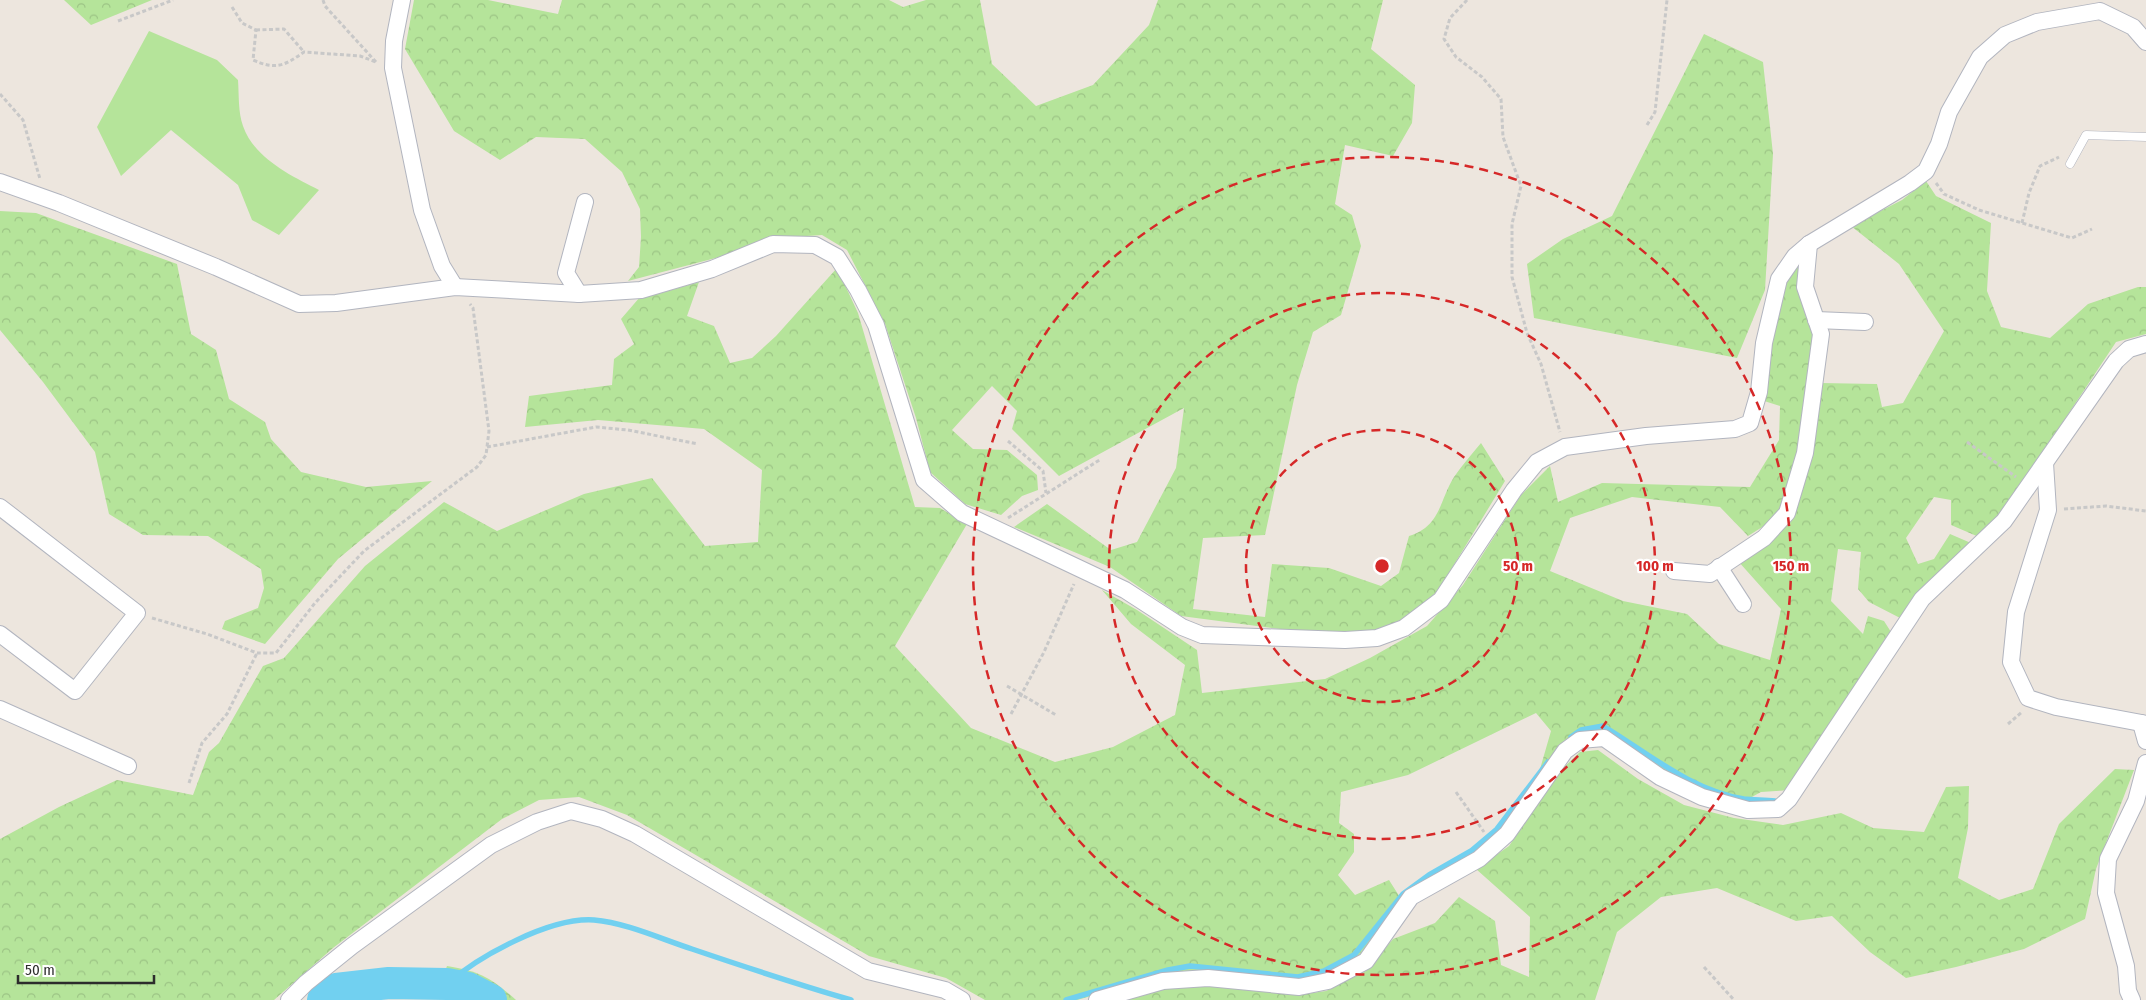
<svg xmlns="http://www.w3.org/2000/svg" width="2146" height="1000" font-family="'Fira Sans Condensed',sans-serif">
<defs>
<pattern id="forest-crowns" width="20" height="18" patternUnits="userSpaceOnUse" patternTransform="scale(1.25)"><rect width="20" height="18" fill="#b5e49a"/><path d="M2 6a3 3 0 1 1 6 0M12 15a3 3 0 1 1 6 0" fill="none" stroke="#9cc485"/></pattern>
</defs>
<rect width="100%" height="100%" fill="#ede6de"/>
<path fill="#b5e49a" d="M149 31 217 60 238 80C239 94 238 113 243 126 254 158 291 176 319 190L279 235 252 220 238 185 171 130 121 176 97 127Z"/>
<g fill="url(#forest-crowns)">
<polygon points="64,0 152,0 91,25"/>
<path d="M414 0H488L558 14 562 0H889L903 7 926 0H980L992 64 1036 106 1093 85 1149 25 1158 0H1383L1371 49 1415 85 1412 123 1393 156 1345 145 1335 204 1352 215 1361 246 1341 315 1313 332 1297 385 1265 535 1203 538 1193 609 1265 617 1272 564 1329 568 1381 586 1399 573 1409 536C1441 526 1439 501 1454 477 1462 465 1472 454 1481 443L1505 481 1438 591 1403 620 1372 632 1288 630 1181 616 1110 567 1014 527 1047 504 1111 550 1137 542 1176 468 1184 408 1059 476 1012 429 1017 411 992 386 952 430 973 449 1007 450 1037 475 1038 490 1022 496 1001 515 965 504 930 472 916 418 885 324 847 250 822 235 777 238 731 254 628 281 639 267 641 237 640 209 622 172 585 139 536 137 500 160 454 131 405 49Z"/>
<polygon points="1704,34 1763,62 1773,154 1765,290 1737,358 1534,318 1527,264 1563,239 1612,216"/>
<polygon points="1926,181 1936,196 1991,223 1987,291 2001,327 2050,338 2088,304 2138,287 2146,287 2146,334 2116,342 2000,517 1979,537 1951,525 1951,500 1934,497 1906,538 1918,564 1934,559 1950,534 1971,543 1902,619 1869,602 1858,589 1861,552 1838,549 1831,601 1863,634 1868,616 1884,621 1891,632 1790,790 1761,792 1739,804 1704,791 1581,735 1536,783 1551,731 1536,713 1408,775 1341,792 1339,823 1354,834 1354,852 1338,875 1355,895 1389,880 1403,902 1365,957 1329,975 1297,981 1163,976 1077,1000 985,1000 946,978 869,956 627,815 579,797 539,800 502,819 333,948 274,1000 0,1000 0,839 59,807 117,780 193,795 209,752 219,743 263,666 284,658 365,566 444,502 497,531 584,494 652,478 705,546 758,542 762,470 704,429 598,420 525,427 529,396 612,385 614,359 634,344 621,319 640,297 657,294 699,282 687,316 714,326 730,363 752,358 776,336 837,268 858,313 915,507 940,508 967,524 895,646 971,728 1055,762 1113,747 1175,715 1185,665 1131,624 1102,590 1137,610 1197,650 1202,693 1325,679 1370,658 1427,626 1463,585 1521,495 1550,466 1558,502 1602,483 1750,487 1779,440 1780,406 1761,400 1783,286 1803,256 1813,334 1802,439 1784,506 1775,519 1748,536 1720,507 1632,497 1570,518 1550,571 1623,601 1687,614 1719,644 1770,660 1781,609 1738,561 1793,517 1813,452 1820,383 1877,384 1882,407 1903,403 1944,331 1899,264 1851,226 1902,200"/>
<polygon points="0,211 36,213 177,264 191,334 216,350 229,399 265,422 271,439 301,472 366,487 432,481 338,559 265,644 222,629 225,621 258,608 264,588 261,569 208,536 143,535 109,514 95,452 43,382 0,330"/>
<polygon points="1598,750 1638,779 1684,805 1734,818 1783,825 1841,813 1873,828 1924,832 1946,787 1969,786 1968,828 1958,878 1999,900 2033,889 2059,824 2115,769 2134,770 2096,869 2085,919 2024,949 1956,967 1906,978 1870,952 1832,916 1796,921 1717,888 1661,897 1617,932 1595,1000 1125,1000 1155,990 1207,985 1297,995 1326,991 1366,971 1393,939 1435,923 1459,897 1495,921 1501,965 1529,977 1530,917 1476,869 1509,846 1559,772 1580,752"/>
<path d="M447 966C481 972 490 977 516 1000H448L436 995Z"/>
</g>
<g fill="none" stroke-linecap="round" stroke-linejoin="round">
<g stroke="#71d0f0" stroke-width="5.5">
<path d="M1571 737 1581 730 1603 726C1648 753 1690 790 1744 799 1754 800 1764 800 1775 801"/>
<path d="M447 984C479 956 550 917 594 920 627 923 661 939 692 949 745 967 797 984 851 1000"/>
<polyline points="1066,1000 1168,970 1190,966 1298,977 1324,971 1354,955 1403,894 1429,875 1471,851 1497,829 1548,762"/>
</g>
<polyline stroke="#71d0f0" stroke-width="32" points="323,1000 336,989 389,983 447,984 468,988 491,1000"/>
<g stroke="#b2b5bf" stroke-width="9">
<polyline id="lane" points="2070,164 2086,135 2146,137"/>
</g>
<g stroke="#b2b5bf" stroke-width="18">
<g id="street">
<polyline points="402,0 394,41 393,68 422,210 442,266 455,287"/>
<polyline points="0,182 59,203 216,267 299,304 336,303 455,287 579,294 641,290 712,269 773,244 815,245 837,257 858,290 876,325 924,480 962,513 1125,590 1182,627 1202,635 1345,640 1377,638 1404,628 1441,600 1514,490 1537,462 1565,447 1646,436 1735,429 1750,423 1759,392 1764,343 1779,279 1795,256 1809,244 1910,183 1926,171 1939,144 1949,112 1980,57 2005,35 2037,22 2100,11 2133,27 2146,42"/>
<polyline points="579,294 566,273 585,202"/>
<polyline points="1816,320 1865,322"/>
<polyline points="2045,463 2048,510 2016,612 2011,662 2028,698 2056,707 2146,724"/>
<polyline points="0,507 137,613 75,691 0,634"/>
<polyline points="1719,567 1743,604"/>
<polyline points="1674,571 1710,574 1764,538 1787,513 1805,453 1821,334 1805,287 1809,244"/>
<polyline points="0,709 128,766"/>
<polyline points="2141,723 2146,741"/>
<polyline points="289,1000 306,983 352,946 491,845 537,822 571,811 602,819 635,834 868,971 945,990 962,1000"/>
<polyline points="1097,1000 1163,981 1208,978 1299,987 1328,981 1366,961 1411,897 1479,859 1507,834 1565,751 1580,740 1604,738 1660,777 1702,797 1748,810 1778,809 1789,799 1922,599 2004,521 2116,361 2129,349 2146,344"/>
<polyline points="2132,1000 2128,991 2126,966 2106,893 2108,859 2136,801 2146,763"/>
</g>
</g>
<g stroke="#c8c8c8" stroke-width="3" stroke-dasharray="4 2.5" stroke-linecap="butt">
<polyline points="323,0 325,6 376,62"/>
<polyline points="1467,0 1450,18 1444,39 1456,57 1482,77 1501,99 1503,137 1521,186 1512,224 1512,277 1527,333 1541,364 1560,432"/>
<path d="M232 7 242 23 256 30 253 60C276 70 284 66 304 52L360 56 376 62"/>
<polyline points="118,21 173,0"/>
<polyline points="256,30 284,29 304,52"/>
<polyline points="0,94 23,120 40,179"/>
<polyline points="1647,125 1655,112 1667,0"/>
<polyline points="1936,183 1944,194 1979,210 2072,238 2092,229"/>
<polyline points="2022,223 2029,193 2040,166 2059,157"/>
<polyline points="1008,441 1043,471 1046,493"/>
<polyline points="1967,442 2016,477"/>
<polyline points="487,447 596,427 628,430 698,444"/>
<polyline points="2064,509 2106,506 2146,511"/>
<polyline points="1008,518 1101,459"/>
<polyline points="152,618 207,634 257,653 276,653 315,603 364,551 477,467 486,455 489,431 473,308 470,304"/>
<polyline points="1007,686 1056,715"/>
<polyline points="1011,714 1044,652 1074,584"/>
<polyline points="2008,724 2022,712"/>
<polyline points="189,783 202,743 227,714 257,653"/>
<polyline points="1456,792 1484,832"/>
<polyline points="1704,967 1734,1000"/>
</g>
<use href="#lane" stroke="#fff" stroke-width="8"/>
<use href="#street" stroke="#fff" stroke-width="16"/>
</g>
<g fill="none" stroke="#d62828" stroke-width="2.5" stroke-dasharray="9 6">
<circle cx="1382" cy="566" r="136"/>
<circle cx="1382" cy="566" r="273"/>
<circle cx="1382" cy="566" r="409"/>
</g>
<circle cx="1382" cy="566" r="8" fill="#d62828" stroke="#fff" stroke-width="2.5"/>
<g font-size="15" text-anchor="middle" font-weight="bold" fill="#d62828" stroke="#fff" stroke-width="4.5" stroke-linejoin="round" paint-order="stroke">
<text x="1518" y="571">50 m</text>
<text x="1655" y="571">100 m</text>
<text x="1791" y="571">150 m</text>
</g>
<path d="M18 975v8h136v-8" fill="none" stroke="#2c2c2c" stroke-width="2.5"/>
<text x="25" y="975" font-size="15" fill="#2c2c2c" stroke="#ffffff" stroke-width="4" paint-order="stroke">50 m</text>
</svg>
